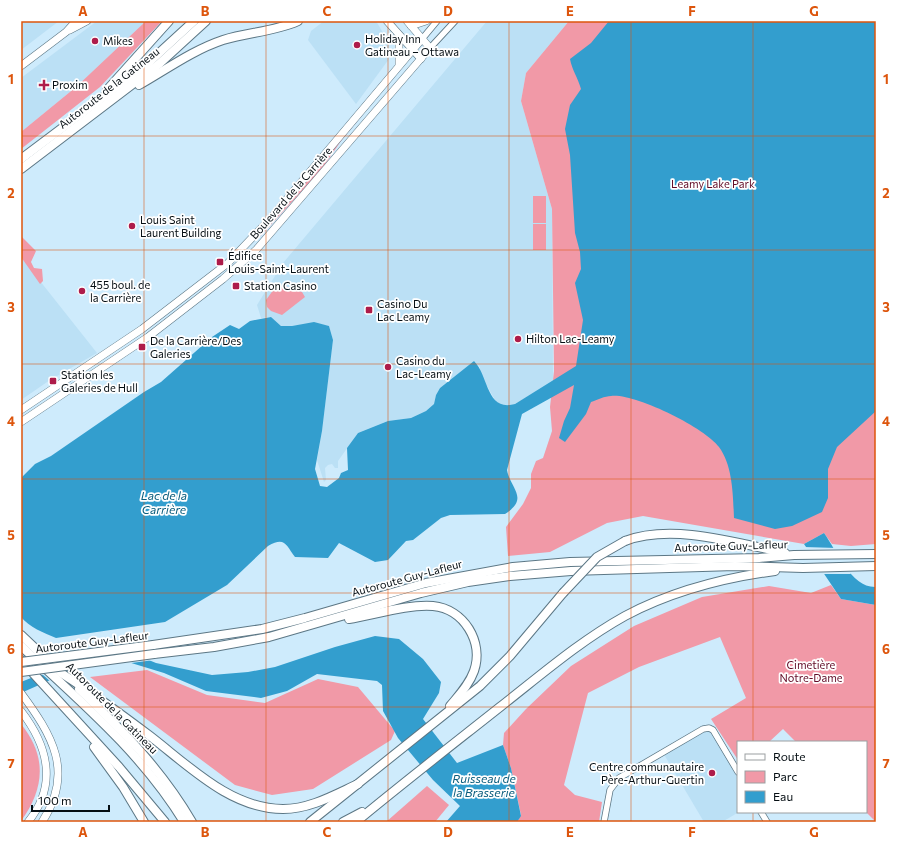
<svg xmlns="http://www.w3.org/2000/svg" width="897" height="843" font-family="Commissioner,sans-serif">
<rect width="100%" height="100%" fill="#ceebfc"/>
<g fill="#bbe0f5">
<polygon points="21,21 59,21 21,50"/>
<polygon points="97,21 146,21 76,87 21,132 21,78"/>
<polygon points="324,21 376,21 389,43 389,59 356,104 308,40 311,31"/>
<polygon points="487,21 569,21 526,73 521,101 552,209 553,381 515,404 506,407 496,402 480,373 480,367 474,361 440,388 436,395 434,404 426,411 411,418 388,421 358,433 338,461 338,468 335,468 332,464 328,465 325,468 326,480 324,482 317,460 322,431 333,340 329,326 314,323 292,326 281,326 271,317 261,318 257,305 283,263"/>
<polygon points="21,257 97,353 50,380 21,400"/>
<polygon points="709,728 738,772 739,812 722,822 704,822 662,751"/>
</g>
<g fill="#f199a7">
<polygon points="146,21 162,21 100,87 21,149 21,132 76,87"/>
<polygon points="569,21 876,21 876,544 851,546 832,544 824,533 804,544 643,516 607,523 550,552 508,556 506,527 523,504 531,488 531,474 536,461 543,458 552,431 550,407 554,371 552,209 521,101 526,73"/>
<polygon points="408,59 341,141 321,170 258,239"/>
<rect x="533" y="196" width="13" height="27"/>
<rect x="533" y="224" width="13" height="26"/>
<polygon points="21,236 36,251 31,262 34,268 42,269 43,281 40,284 21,257"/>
<polygon points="285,286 302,292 305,297 282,315 271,311 267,307 266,300 274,289"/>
<polygon points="831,585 841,599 876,605 876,822 866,812 866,742 796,742 783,729 769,742 738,742 738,760 711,719 746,698 720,637 639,667 588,693 564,785 575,795 602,802 599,822 517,822 521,815 511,768 503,745 504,733 526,709 571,666 634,626 702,597 769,586 811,593"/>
<polygon points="147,670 207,695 265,703 318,679 358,687 395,731 391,740 313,789 272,795 235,785 90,677"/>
<path d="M21 724C47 756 45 788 21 821Z"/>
<polygon points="427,786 449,805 435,822 386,822"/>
</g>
<g fill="#339ece">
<path d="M609 21H876V411L837 447 828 469V498L822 512 792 526 775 529 734 518C733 496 733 466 719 447 705 428 635 393 611 396 605 396 597 400 591 402L586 414 565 442 559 438 564 421 570 408 574 385 522 414 507 470C510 488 530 498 505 514L450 515 441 518 413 540 406 541 388 560 375 562 339 543 328 558 295 557C286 545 285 536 268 546L227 585 165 622 56 638C44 633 29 627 21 617V478L35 464 51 456 144 392 161 382 212 337 230 325 239 329 250 321 271 317 281 326H292L314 322 329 326 333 340 322 431 315 469 320 486 327 487 339 478 341 473 348 470 347 448 358 433 388 421 411 418 426 411 434 404 436 395 440 388 474 361C489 376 486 412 515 404L576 366 583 320 575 283 581 269 580 252 575 233 570 155 565 129 570 105 581 89C578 78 572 70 570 59L591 43Z"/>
<path d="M824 533C837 551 851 588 876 587V605L841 599 804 544Z"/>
<polygon points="375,636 399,639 423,659 441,682 439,693 423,719 457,763 503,745 511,768 521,816 517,822 446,822 460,806 433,780 398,738 383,711 382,685 377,681 317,674 287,691 261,698 206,691 164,673 128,662 75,669 21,693 21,682 76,660 134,654 156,663 212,675 248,672 275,667 335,647"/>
</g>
<g fill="#ceebfc">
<polygon points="804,547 837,548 851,574 821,574"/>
<polygon points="123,652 134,652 154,660 71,671 72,672 51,682 43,675 32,677 76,658"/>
</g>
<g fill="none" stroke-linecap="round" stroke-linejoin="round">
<g stroke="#5c7785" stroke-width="7">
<g id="minor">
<polyline points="422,39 437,21"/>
<polyline points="430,48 455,21"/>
<polyline points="761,812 767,822"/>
<polyline points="604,822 610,790 619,778 703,729 709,728 713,730 738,772"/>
</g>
</g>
<g stroke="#5c7785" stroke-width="8">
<g id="major">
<polyline points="387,21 421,59"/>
<polyline points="411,26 426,21"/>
<polyline points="70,30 87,21"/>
<polyline points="399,37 399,64"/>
<polyline points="21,66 66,32 76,21"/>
<polyline points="21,410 142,329 228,263 270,219 422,39"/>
<polyline points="21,422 148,337 223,279 256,250 430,48 407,21"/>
<path d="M21 693C52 735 75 772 42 822"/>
<path d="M21 711C48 746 58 785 28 822"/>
</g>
</g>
<g stroke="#5c7785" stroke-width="10">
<g id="highway">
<path d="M139 85C167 69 193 50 223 40 248 32 274 32 298 21"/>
<polyline points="107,90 169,21"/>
<polyline points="21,159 146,65 194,21"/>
<polyline points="21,169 159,64 206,21"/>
<path d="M625 541C672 523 737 543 785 553"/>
<path d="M349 619C374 615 407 604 433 606 464 609 484 642 474 671 469 685 459 695 450 706"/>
<polyline points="21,635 58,670"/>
<polyline points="153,645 262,629 305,618 426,583 513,567 570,562 759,558 794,555 876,554"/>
<path d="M21 646C80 701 142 753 184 822"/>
<polyline points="154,654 214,647 269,637 421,593 468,582 510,576 571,571 735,566 803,568 876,566"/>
<polyline points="21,660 119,767 165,822"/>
<path d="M61 673C92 693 121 714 150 736 189 766 231 809 283 809 310 809 334 795 358 784"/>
<path d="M79 689C123 731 161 769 192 822"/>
<polyline points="94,747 123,787 144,822"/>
<polyline points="310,822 480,686 510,656 563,593"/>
<polyline points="343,822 362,812"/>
<path d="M356 822C403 783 452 745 500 707 541 675 580 641 625 616 672 591 722 578 775 571"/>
</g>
</g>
<use href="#minor" stroke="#fff" stroke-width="5.5"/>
<use href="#major" stroke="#fff" stroke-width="7"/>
<use href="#highway" stroke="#fff" stroke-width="8"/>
<g stroke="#5c7785" stroke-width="10" stroke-linecap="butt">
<g id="highway-bridge">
<polyline points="563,593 597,557 625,541"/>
<polyline points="21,662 153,645"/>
<polyline points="21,672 154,654"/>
</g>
</g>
<use href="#highway-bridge" stroke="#fff" stroke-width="8"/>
</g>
<path fill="none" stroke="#dd550c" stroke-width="1" stroke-opacity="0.55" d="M144 21V822M266 21V822M388 21V822M509 21V822M631 21V822M753 21V742M21 136H876M21 250H876M21 364H876M21 479H876M21 593H876M21 707H876M753 812V822"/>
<g fill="#ae1c4a" stroke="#fff" stroke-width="1.5">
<circle cx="95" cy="41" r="4"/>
<circle cx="357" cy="45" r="4"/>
<path d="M42 79h4v4h4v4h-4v4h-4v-4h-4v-4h4z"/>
<circle cx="132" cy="226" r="4"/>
<rect x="216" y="258" width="8" height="8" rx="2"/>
<rect x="232" y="282" width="8" height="8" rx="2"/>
<circle cx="82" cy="291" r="4"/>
<rect x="365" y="306" width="8" height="8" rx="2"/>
<circle cx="518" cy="339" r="4"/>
<rect x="138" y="343" width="8" height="8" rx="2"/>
<circle cx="388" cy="367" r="4"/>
<rect x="49" y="377" width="8" height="8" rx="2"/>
<circle cx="712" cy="773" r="4"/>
</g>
<g text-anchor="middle" stroke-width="3.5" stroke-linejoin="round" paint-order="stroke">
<g font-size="11" fill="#050e13" stroke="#fff" text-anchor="start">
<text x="365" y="43">Holiday Inn<tspan x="365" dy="13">Gatineau – Ottawa</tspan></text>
<text x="103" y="45">Mikes</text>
<text x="52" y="89">Proxim</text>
<text x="140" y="224">Louis Saint<tspan x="140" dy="13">Laurent Building</tspan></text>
<text x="228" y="260">Édifice<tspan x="228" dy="13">Louis-Saint-Laurent</tspan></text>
<text x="90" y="289">455 boul. de<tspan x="90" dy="13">la Carrière</tspan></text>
<text x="244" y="290">Station Casino</text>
<text x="377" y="308">Casino Du<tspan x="377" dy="13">Lac Leamy</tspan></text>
<text x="526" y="343">Hilton Lac-Leamy</text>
<text x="150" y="345">De la Carrière/Des<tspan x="150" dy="13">Galeries</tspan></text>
<text x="396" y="365">Casino du<tspan x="396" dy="13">Lac-Leamy</tspan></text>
<text x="61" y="379">Station les<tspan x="61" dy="13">Galeries de Hull</tspan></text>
<text x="704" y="771" text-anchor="end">Centre communautaire<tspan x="704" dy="13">Père-Arthur-Guertin</tspan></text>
</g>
<g font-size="11" fill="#050e13" stroke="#fff">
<text transform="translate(109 88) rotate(-38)" y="4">Autoroute de la Gatineau</text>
<text transform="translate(291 193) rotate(-49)" y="4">Boulevard de la Carrière</text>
<text transform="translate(731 546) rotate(-2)" y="4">Autoroute Guy-Lafleur</text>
<text transform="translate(407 578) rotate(-15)" y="4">Autoroute Guy-Lafleur</text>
<text transform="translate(92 642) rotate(-7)" y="4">Autoroute Guy-Lafleur</text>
<text transform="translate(112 708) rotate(45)" y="4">Autoroute de la Gatineau</text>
</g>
<g font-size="11" fill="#610b26" stroke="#fff">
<text x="713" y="188">Leamy Lake Park</text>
<text x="811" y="669">Cimetière<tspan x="811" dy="13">Notre-Dame</tspan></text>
</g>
<g font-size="12" font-style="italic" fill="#0b5e7e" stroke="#fff">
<text x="164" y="500">Lac de la<tspan x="164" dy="14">Carrière</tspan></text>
<text x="484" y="783">Ruisseau de<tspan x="484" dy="14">la Brasserie</tspan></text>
</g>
</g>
<rect width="897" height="843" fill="none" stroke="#ffffff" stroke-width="44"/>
<rect x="737" y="741" width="130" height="72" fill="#ffffff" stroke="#9b9fa1"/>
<rect x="745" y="754" width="20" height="6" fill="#ffffff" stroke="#9b9fa1"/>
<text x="773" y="761" font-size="12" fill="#050e13">Route</text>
<rect x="745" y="771" width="20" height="12" fill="#f199a7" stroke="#9b9fa1"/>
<text x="773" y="781" font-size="12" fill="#050e13">Parc</text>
<rect x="745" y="791" width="20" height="12" fill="#339ece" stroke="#9b9fa1"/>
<text x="773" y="801" font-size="12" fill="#050e13">Eau</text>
<path d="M32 805v6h77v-6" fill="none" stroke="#050e13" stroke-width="2"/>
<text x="38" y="805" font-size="12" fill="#050e13" stroke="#ffffff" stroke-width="3" paint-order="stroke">100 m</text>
<rect x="22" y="22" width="853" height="799" fill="none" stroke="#dd550c" stroke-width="1.5"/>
<g font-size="13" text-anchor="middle" font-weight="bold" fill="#dd550c">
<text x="83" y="16">A</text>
<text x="205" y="16">B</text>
<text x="327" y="16">C</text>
<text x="448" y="16">D</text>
<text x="570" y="16">E</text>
<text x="692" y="16">F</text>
<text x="814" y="16">G</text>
<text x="11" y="84">1</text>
<text x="886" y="84">1</text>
<text x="11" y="198">2</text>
<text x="886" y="198">2</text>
<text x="11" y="312">3</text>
<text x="886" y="312">3</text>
<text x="11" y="426">4</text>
<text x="886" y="426">4</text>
<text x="11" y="540">5</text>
<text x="886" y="540">5</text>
<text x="11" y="654">6</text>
<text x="886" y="654">6</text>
<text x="11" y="768">7</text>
<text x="886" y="768">7</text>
<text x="83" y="837">A</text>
<text x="205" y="837">B</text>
<text x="327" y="837">C</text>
<text x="448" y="837">D</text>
<text x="570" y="837">E</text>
<text x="692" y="837">F</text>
<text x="814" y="837">G</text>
</g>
</svg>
